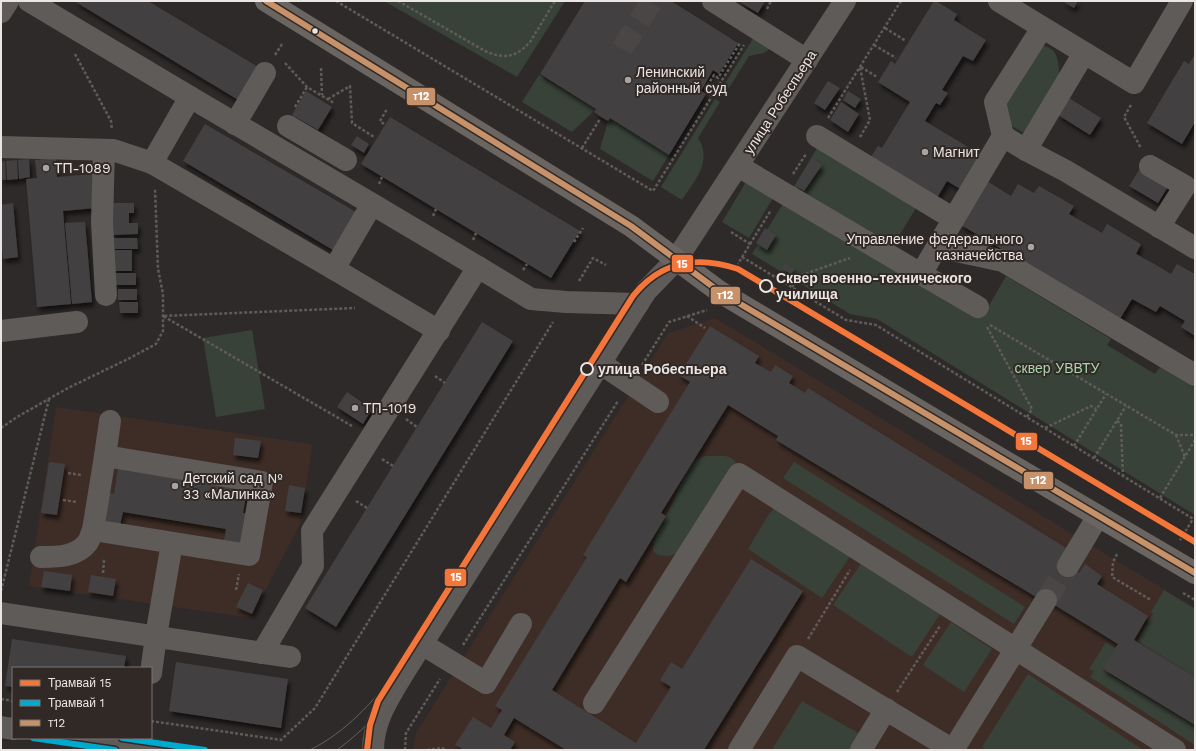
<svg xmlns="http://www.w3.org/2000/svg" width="1196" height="751" font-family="'Work Sans',sans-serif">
<defs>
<filter id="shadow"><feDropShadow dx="2.5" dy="4.5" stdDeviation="2" flood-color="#0009"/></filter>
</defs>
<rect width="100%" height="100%" fill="#2e2a29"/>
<g fill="#3e2d26">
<polygon points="715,318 1195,608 1195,750 413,750 416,733 668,333"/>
<polygon points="56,407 311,444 312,448 300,524 251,618 29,586"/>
</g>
<g fill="#384238">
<polygon points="384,1 565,1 517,77"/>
<polygon points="754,37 771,48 764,53 749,56 729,88 724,85"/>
<path d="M1042 46C1057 47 1059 61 1059 74L1026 134 1008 124 1003 105Z"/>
<polygon points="539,75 596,109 572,132 522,102"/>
<path d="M715 99 720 102 698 138C713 161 695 180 682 200L661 187Z"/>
<polygon points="610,118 669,155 653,181 600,149 608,121"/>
<polygon points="817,148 916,208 891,249 792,190"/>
<polygon points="749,177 776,193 749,238 722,222"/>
<polygon points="786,199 983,316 1006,276 1111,339 1107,345 1155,374 1160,367 1195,388 1195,515 877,319 850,314 752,254"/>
<polygon points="252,330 265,409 216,417 203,338"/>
<path d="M705 456C717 457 733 451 737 466L676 554 668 556 658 555 653 551V547L656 535 673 502 685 473 695 459Z"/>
<polygon points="794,462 1025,607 1014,624 783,478"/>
<polygon points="774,509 780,509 851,555 822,598 748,549 769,514"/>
<polygon points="862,562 940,614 912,657 833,605"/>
<polygon points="1164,590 1195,609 1195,677 1137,641 1153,614 1151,612"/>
<polygon points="951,622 992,649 964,692 923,665"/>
<polygon points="1106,642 1116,648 1103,670 1195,726 1195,745 1090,677 1094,671 1089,669"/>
<polygon points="1028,674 1143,750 986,750 982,747"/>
<polygon points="802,701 860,734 850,750 776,750 773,748"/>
</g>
<g fill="#434041" filter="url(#shadow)">
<polygon points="74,1 148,1 260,68 240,101"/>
<polygon points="585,1 671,1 738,43 719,74 713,70 701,91 706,94 669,155 610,118 608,121 601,117 594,112 596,109 540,74"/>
<polygon points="738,1 765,1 758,13"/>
<polygon points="934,1 936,1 957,14 954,20 986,40 973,61 963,56 942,90 948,93 940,105 936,103 925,121 983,156 962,190 947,181 937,198 871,157 878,146 882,148 910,102 878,82 891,61 895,64"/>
<polygon points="1062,1 1078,1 1074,8"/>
<polygon points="1195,54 1195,122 1182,144 1147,123 1184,61 1189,64"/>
<polygon points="828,81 840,88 825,110 814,103"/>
<polygon points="306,91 332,107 318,130 292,115"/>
<polygon points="848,91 861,99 855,108 843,100"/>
<polygon points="1069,98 1101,118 1090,135 1058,115"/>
<polygon points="841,102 859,114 848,132 830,120"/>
<polygon points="390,117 580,231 551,278 361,164"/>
<polygon points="205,124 356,212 333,250 183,161"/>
<polygon points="357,136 369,144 364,153 351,145"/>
<polygon points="56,158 57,177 93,174 96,208 63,211 71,304 37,307 26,179 37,178 35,160"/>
<polygon points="812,158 822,165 804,191 795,185"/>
<polygon points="29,159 30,177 19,179 18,160"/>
<polygon points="17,160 18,179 7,180 6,161"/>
<polygon points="5,161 6,180 1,180 1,162"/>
<polygon points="1141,167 1169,185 1158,203 1129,186"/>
<polygon points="987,181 1011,196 1018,184 1034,193 1039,186 1074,206 1069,214 1102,233 1107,224 1141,244 1136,254 1156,265 1171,274 1177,264 1195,274 1195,336 1181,327 1185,321 1160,306 1156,312 1132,299 1120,319 961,225"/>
<polygon points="13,203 18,257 3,259 1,240 1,205"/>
<rect x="113" y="203" width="21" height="10"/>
<polygon points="113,213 129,213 129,223 138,223 138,234 112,235"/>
<polygon points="85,222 92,302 72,304 65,223"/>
<polygon points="765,228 776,235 767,250 756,243"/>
<polygon points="111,238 137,238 138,249 111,249"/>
<rect x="113" y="250" width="19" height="21"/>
<polygon points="785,263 795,269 791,274 781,268"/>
<rect x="114" y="273" width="22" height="12"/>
<rect x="118" y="289" width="19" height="11"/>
<polygon points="119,302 138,302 138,313 120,313"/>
<polygon points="482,322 513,341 336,627 305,608"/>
<polygon points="710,326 759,356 755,363 771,372 775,365 793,376 789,383 805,393 808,388 1071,551 1064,563 1079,573 1085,564 1102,576 1097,584 1148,616 1134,640 1195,677 1195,725 1103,669 1118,644 1043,598 1041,600 776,440 778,436 728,405 661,513 666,516 626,582 620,578 552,690 636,743 671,687 660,680 671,662 682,669 751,559 803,591 704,750 566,750 514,718 504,735 515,742 510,750 464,750 455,745 473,717 491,728 502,710 495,706 587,557 583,555 690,382 679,375"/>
<polygon points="347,392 372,409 363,424 337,407"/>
<polygon points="235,438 261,441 258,458 233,455"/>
<polygon points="49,462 65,464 57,515 41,513"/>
<polygon points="118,469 247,490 243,513 250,514 245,550 223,546 226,529 123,512 119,530 99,526 106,492 114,494"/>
<polygon points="289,485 305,488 301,513 285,511"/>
<polygon points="44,571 72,575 70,591 41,587"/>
<polygon points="91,575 116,579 113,596 88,592"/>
<polygon points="248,583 263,590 252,614 236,607"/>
<polygon points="12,639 126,656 124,668 13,668 13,687 5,686"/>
<polygon points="176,662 288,679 281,728 169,711"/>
</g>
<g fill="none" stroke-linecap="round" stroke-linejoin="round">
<g stroke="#4a4645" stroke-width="22" stroke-dasharray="22 11" stroke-linecap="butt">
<polyline points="622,49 652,1"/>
<polyline points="1046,600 1068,566"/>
</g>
<g stroke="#5f5b59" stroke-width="2.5" stroke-dasharray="3 2" stroke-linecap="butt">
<polyline points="336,1 653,191 744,45"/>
<path d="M398 1 485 51C503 59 516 58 530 42L555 1"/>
<polyline points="767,9 771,1"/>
<polyline points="885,28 906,41"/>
<polyline points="874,45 896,58"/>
<polyline points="75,54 111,121 112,130"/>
<polyline points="275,55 282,44"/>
<polyline points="285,63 307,87 334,103"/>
<polyline points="861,67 877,77"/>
<polyline points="321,68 322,95"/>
<polyline points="715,91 707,86 714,75 718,78 740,43"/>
<polyline points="328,99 350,86 352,123 374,137"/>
<polyline points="1131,105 1124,117 1141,148"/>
<polyline points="295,107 307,87"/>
<polyline points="828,118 901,1"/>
<polyline points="384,124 380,121 387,109"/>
<polyline points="860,137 870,120 860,67"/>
<polyline points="582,148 600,119"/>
<polyline points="793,174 806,154"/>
<polyline points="379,184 382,177"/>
<polyline points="433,216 436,209"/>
<polyline points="731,232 750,244 738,264"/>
<polyline points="473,240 476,233"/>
<polyline points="574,242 583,228"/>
<polyline points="750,244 771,210"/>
<polyline points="742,257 846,320 876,325 1195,520"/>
<polyline points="523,270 527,264"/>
<polyline points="579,281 593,258 606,265"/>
<polyline points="792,287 799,276 850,258"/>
<polyline points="687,316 705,328"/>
<polyline points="990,325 1176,435 1195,435"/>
<polyline points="987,327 1032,409 1027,417"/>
<polyline points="642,365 669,322 707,310"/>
<polyline points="435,376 445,383"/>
<polyline points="406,419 417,427"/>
<polyline points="1117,421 1121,424 1123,476"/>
<polyline points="352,426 163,316 355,308"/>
<polyline points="1,428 17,417 68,388 130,358 156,344 163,331 163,294 158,269 155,189"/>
<polyline points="1045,428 1091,406 1096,409"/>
<polyline points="1176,435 1185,457"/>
<polyline points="1074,446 1106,394"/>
<polyline points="1094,458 1126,406"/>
<polyline points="382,459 393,466"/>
<polyline points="68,473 81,475"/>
<polyline points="1160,498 1195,440"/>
<polyline points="63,500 77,502"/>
<polyline points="356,501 367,508"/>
<polyline points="1180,540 1193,519"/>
<polyline points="1117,554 1113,562 1112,577 1151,600"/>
<polyline points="103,573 104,560 103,558"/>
<polyline points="236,590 239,574"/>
<polyline points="1,591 49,399"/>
<polyline points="1183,593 1195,600"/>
<polyline points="808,639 850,570"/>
<polyline points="463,645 618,401"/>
<polyline points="897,692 940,626"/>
<polyline points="1,699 13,701"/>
<polyline points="151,721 281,740 315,708 553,322"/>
<polyline points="405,750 406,733 440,679"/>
<polyline points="427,750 442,748 446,750"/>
</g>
<g stroke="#5f5b59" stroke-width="22">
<polyline points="29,1 190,97 152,163 334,269 372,204 478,267 312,531 313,566 262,653"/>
<polyline points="713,1 807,60"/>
<polyline points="999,1 1134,83 1182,1"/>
<polyline points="1,12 8,1"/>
<polyline points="190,97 372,204"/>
<polyline points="235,124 265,73"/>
<polyline points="288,126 346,160"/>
<polyline points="817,136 954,219"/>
<polyline points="1003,136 995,102 1042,28"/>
<polyline points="1,147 113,150 152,163"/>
<polyline points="104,150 102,222 106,295"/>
<polyline points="1026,150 1066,171 1195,248"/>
<polyline points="738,166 921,274 1003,136 1026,150 1084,53"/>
<polyline points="1150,166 1185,186 1159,227"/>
<polyline points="939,244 947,249 1003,261 1195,375"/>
<polyline points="478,267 531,299 566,302 638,304"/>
<polyline points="334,269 439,331"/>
<polyline points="921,274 978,307"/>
<polyline points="1,331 77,322"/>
<polyline points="600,363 658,402"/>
<polygon points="105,456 262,482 249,555 93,530"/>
<polyline points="105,456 110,421"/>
<path d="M41 557C58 557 77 557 88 542 90 539 91 534 93 530"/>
<polyline points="1068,566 1098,516"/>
<polyline points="1,613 290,657"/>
<polyline points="422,644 486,683 521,624"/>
<polyline points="151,673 156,636 172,543"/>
<polyline points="594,703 739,474 1175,750"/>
<polyline points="1,727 13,729"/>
<polyline points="76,738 158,750"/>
<path d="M373 750C373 719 391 694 406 669L646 291 676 260 845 1"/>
<polyline points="739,750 797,656 953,750"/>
<polyline points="861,750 886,709"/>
<polyline points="953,750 1046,600"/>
</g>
<polyline stroke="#6a6561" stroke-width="22" points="266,1 631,226 720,292 928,416 1195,573"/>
<g stroke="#64615f" stroke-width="1">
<path d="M310 750C346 732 373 702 397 671"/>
<path d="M337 750C364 730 387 706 407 679"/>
</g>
<g stroke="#312926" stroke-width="9">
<polyline id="bus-1" points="266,1 631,226 720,292 1195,573"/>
</g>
<use href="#bus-1" stroke="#c7916a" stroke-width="6"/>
<g stroke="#312926" stroke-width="9">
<path id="tram-1" d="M367 750 370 725 378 701 633 296C661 261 696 255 738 269L1195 542"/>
</g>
<g stroke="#312926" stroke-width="9">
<g id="tram-2">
<polyline points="33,738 115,750"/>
<polyline points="122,738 205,750"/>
</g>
</g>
<use href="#tram-1" stroke="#f5763a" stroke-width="6"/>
<use href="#tram-2" stroke="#00a9ce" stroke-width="6"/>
</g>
<circle fill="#ebe5e3" stroke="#312926" stroke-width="1.5" cx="315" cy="31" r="3.5"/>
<g fill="#a9a4a2" stroke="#312926" stroke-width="1.5">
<circle cx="628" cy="80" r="4"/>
<circle cx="925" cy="152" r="4"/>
<circle cx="46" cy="168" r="4"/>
<circle cx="1031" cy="247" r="4"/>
<circle cx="355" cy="408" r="4"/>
<circle cx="175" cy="486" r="4"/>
</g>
<g fill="#312926" stroke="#ebe5e3" stroke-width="2">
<circle cx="766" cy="286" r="6"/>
<circle cx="587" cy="369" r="6"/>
</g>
<g text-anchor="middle" stroke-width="4" stroke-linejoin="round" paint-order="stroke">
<g font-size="14" fill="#ebe5e3" stroke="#312926" text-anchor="start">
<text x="636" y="77">Ленинский<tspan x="636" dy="16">районный суд</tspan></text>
<text x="933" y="157">Магнит</text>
<text x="54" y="173">ТП-1089</text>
<text x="1023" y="244" text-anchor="end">Управление федерального<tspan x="1023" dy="16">казначейства</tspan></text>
<text x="363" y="413">ТП-1019</text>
<text x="183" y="483">Детский сад №<tspan x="183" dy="16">33 «Малинка»</tspan></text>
</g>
<g font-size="14" fill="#ebe5e3" stroke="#312926">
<text transform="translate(780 102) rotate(-57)" y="5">улица Робеспьера</text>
</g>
<g font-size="14" font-weight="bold" fill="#ebe5e3" stroke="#312926" text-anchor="start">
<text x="776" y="283">Сквер военно-технического<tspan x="776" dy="16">училища</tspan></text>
<text x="598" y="374">улица Робеспьера</text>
</g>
<g font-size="14" fill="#a9d5ad" stroke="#312926">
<text x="1057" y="373">сквер УВВТУ</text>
</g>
</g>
<g stroke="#312926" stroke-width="1.5">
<rect x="406" y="87" width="30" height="19" rx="4" fill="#c7916a"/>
<rect x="671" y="254" width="23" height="19" rx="4" fill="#f5763a"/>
<rect x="710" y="286" width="31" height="19" rx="4" fill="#c7916a"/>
<rect x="1015" y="432" width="23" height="19" rx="4" fill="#f5763a"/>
<rect x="1023" y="471" width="31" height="19" rx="4" fill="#c7916a"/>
<rect x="444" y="568" width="23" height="19" rx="4" fill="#f5763a"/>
</g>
<g font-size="11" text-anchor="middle" font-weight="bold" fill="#fff">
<text x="421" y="100">т12</text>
<text x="682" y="268">15</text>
<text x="725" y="299">т12</text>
<text x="1026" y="445">15</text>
<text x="1038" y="484">т12</text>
<text x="456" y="581">15</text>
</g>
<rect width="1196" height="751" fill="none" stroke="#ebe5e3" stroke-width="4"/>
<rect x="12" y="667" width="140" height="72" fill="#312926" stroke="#7b7472"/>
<rect x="20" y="680" width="20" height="6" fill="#f5763a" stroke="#7b7472"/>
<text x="48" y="687" font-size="12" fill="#ebe5e3">Трамвай 15</text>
<rect x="20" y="700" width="20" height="6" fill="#00a9ce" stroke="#7b7472"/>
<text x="48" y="707" font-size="12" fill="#ebe5e3">Трамвай 1</text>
<rect x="20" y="720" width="20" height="6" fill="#c7916a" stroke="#7b7472"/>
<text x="48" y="727" font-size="12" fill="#ebe5e3">т12</text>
</svg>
